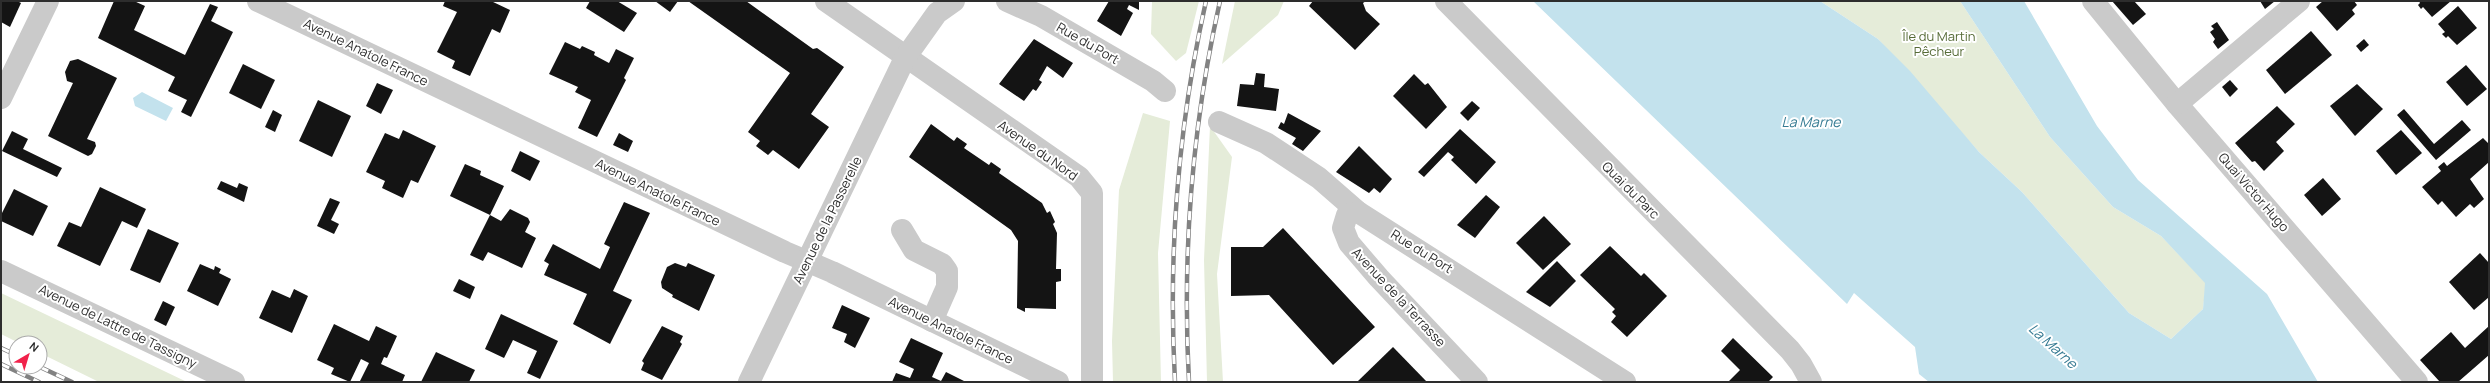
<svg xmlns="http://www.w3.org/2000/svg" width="2490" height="383" font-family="Manrope,sans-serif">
<rect width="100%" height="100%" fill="#fff"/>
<g fill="#e5ecd9">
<polygon points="1152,1 1199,1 1186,53 1176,61 1151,34"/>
<polygon points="1235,1 1284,1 1278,15 1222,64"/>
<polygon points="1820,1 1960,1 2050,137 2113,207 2161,236 2206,283 2203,309 2171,339 2129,313 2022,192 1979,152 1878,39"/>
<polygon points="1143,113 1170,121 1158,253 1161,382 1113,382 1112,341 1119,190"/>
<polygon points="1210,126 1232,157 1217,274 1223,382 1207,382 1204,260"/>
<polygon points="1,293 187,382 99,382 40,353 40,343 19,343 1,334"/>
</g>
<g fill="#c3e2ed">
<polygon points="1533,1 1820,1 1878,39 1910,71 1979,152 2022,192 2129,313 2171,339 2203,309 2205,283 2161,236 2113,207 2050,137 1960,1 2024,1 2097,126 2138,180 2267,294 2318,382 1929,382 1919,374 1915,347 1854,293 1847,304"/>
<polygon points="142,92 173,108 166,121 135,106 133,98"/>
</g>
<g fill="#141414">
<polygon points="1,1 17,1 21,3 10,27 1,22"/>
<polygon points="114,1 134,1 145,6 134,30 185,55 210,4 218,7 211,21 233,32 191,117 181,112 187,100 168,91 175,77 98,38"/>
<polygon points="445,1 491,1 510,10 500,33 492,29 470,76 452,68 455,61 437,52 457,12 443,6"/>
<polygon points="590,1 617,1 637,13 624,32 586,8"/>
<polygon points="655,1 678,1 670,12"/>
<polygon points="688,1 746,1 813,49 817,48 844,67 811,114 829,127 799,169 773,150 768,155 756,146 760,141 748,132 790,73"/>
<polygon points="1109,1 1139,1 1139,10 1129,5 1127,9 1133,13 1121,36 1097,21"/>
<polygon points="1313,1 1366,1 1363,3 1366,11 1380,24 1355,50 1309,6"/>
<polygon points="2112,1 2134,1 2146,14 2133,25"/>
<polygon points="2260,1 2275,1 2265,9"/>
<polygon points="2323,1 2354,1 2357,5 2352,10 2355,14 2337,31 2316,7"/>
<polygon points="2419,1 2451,1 2432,17 2423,7 2421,9 2418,5 2420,3"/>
<polygon points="2458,6 2477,28 2457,45 2448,36 2446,38 2442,34 2445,32 2438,24"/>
<polygon points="2217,22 2229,40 2218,49 2213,42 2215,39 2210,32 2214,29 2211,26"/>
<polygon points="2311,31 2332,55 2285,94 2266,70"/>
<polygon points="1034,39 1073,63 1063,78 1047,66 1039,80 1042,82 1036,91 1033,89 1024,101 999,84"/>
<polygon points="2364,39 2369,45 2361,52 2356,46"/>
<polygon points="565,42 580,49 582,46 595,52 594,55 609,63 616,49 634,58 624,78 626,80 597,137 578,128 591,100 575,92 578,87 549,74"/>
<polygon points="78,59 117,78 87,139 95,142 96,146 92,154 88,156 48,136 73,83 67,81 65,72 70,61"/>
<polygon points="243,64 275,80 261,109 229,93"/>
<polygon points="2466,65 2487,89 2467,106 2446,82"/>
<polygon points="1256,73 1265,74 1264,87 1279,89 1276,111 1237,106 1240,84 1254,85"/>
<polygon points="1414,74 1425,85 1428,83 1447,107 1426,129 1393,96"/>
<polygon points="2230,80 2238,89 2230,97 2222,87"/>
<polygon points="377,83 393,90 381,114 366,106"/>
<polygon points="2357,84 2383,109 2355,136 2330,106"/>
<polygon points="318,100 351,116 332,157 299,141"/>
<polygon points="1472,101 1480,108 1468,121 1460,113"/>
<polygon points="2277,106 2295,124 2276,142 2284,151 2264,171 2255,161 2252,162 2235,143"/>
<polygon points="2404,109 2434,144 2462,120 2471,130 2436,160 2397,115"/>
<polygon points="273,110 282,115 275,132 265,127"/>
<polygon points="1288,113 1321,131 1303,151 1292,144 1296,138 1278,128 1281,122 1284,124"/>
<polygon points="931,124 954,141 957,137 967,144 964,148 989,165 991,162 1001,169 999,173 1042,203 1047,213 1050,211 1055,222 1053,224 1057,233 1056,269 1061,269 1061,281 1056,282 1056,309 1025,308 1025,312 1017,308 1018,241 1011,230 909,157"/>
<polygon points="1460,129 1496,162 1476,184 1451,160 1454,157 1448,152 1424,177 1418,172"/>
<polygon points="403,130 436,146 418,183 411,180 403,198 382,188 385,181 366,172 385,133 399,139"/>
<polygon points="2401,130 2422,153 2396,175 2376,151"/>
<polygon points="12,131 28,139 23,149 62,168 57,177 2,151"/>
<polygon points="619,133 633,141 628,152 613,145"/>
<polygon points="2483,138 2489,144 2489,162 2470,179 2484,199 2474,208 2470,204 2456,217 2442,201 2438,205 2422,187 2441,171 2438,167 2444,162 2447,166"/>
<polygon points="1359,146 1392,179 1380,193 1374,188 1369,193 1336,172"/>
<polygon points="520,151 540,161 530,181 511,171"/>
<polygon points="465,164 481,171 480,175 504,186 490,215 450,196"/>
<polygon points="2323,178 2341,199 2322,216 2304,195"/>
<polygon points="221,181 237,188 239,183 248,187 244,202 217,189"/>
<polygon points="100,187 146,209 137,228 122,221 100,266 57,246 69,222 81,227"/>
<polygon points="14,189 48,206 33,236 1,221 1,215"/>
<polygon points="1486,195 1500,207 1475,238 1457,225"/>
<polygon points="330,198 340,202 331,220 339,224 334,234 317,226"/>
<polygon points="624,202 650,213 613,291 632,300 610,344 573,324 587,294 544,275 549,264 544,261 553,244 600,269 610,247 604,244"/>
<polygon points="510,209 528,218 530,222 525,232 536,238 522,268 488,252 483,261 470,255 490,215 501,221"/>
<polygon points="1544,216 1571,244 1543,270 1516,243"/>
<polygon points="1283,228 1375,327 1333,365 1269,295 1231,296 1231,247 1263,247"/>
<polygon points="148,229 179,243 160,283 130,270"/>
<polygon points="1610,246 1641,276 1644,273 1667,296 1627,337 1611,322 1616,316 1612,312 1615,309 1580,275"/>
<polygon points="2480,253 2489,263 2489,297 2474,310 2449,282"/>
<polygon points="1557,261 1576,281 1550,307 1526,292"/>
<polygon points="675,263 686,267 688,263 715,275 699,311 672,297 673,295 662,288 661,282 667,267"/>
<polygon points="200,264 214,270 215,266 221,269 219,273 231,279 218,306 187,291"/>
<polygon points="459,279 475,287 470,299 453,291"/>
<polygon points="294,289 308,296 292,333 259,318 272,290 290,298"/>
<polygon points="163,301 175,307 166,326 154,320"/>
<polygon points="842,305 870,318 855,348 844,342 847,334 832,328"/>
<polygon points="501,314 558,341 540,379 527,373 537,351 513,340 504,358 485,349"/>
<polygon points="334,324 369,341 376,326 397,336 387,358 384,357 381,364 405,375 402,382 360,381 369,363 361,359 350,382 331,374 334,368 317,360"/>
<polygon points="662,326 683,336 680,342 682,344 662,380 641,370 644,363 642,361"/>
<polygon points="2489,326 2489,355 2458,382 2440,382 2420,360 2451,332 2465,348"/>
<polygon points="911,338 943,353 932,377 941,381 946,372 966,382 892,382 896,373 910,378 914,369 899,362"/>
<polygon points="1733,338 1773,377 1768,382 1728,382 1740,370 1721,351"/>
<polygon points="1393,347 1427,382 1357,382"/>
<polygon points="436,352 475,370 469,382 421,382"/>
</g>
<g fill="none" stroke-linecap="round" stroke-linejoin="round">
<g stroke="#cacaca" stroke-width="22">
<polyline points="258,1 785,252 832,272 1058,382"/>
<polyline points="826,1 1079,177 1092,193 1092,382"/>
<polyline points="1007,1 1041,16 1153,81 1165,91"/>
<polyline points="1446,1 1790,350 1801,364 1811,382"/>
<polyline points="2093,1 2177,104 2417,382"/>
<polyline points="1,98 48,1"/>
<polyline points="2177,104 2299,1"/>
<polyline points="1219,122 1266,143 1319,178 1358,212 1625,382"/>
<polyline points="1358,212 1347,215 1343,228 1349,243 1379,278 1477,382"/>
<polyline points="902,230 914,250 942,264 947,271 947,287 932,321"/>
<polyline points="1,271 234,382"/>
<polyline points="749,382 905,58 937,13 954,1"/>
</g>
<g stroke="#828282" stroke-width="4.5">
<g id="rail">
<polyline points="1,348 16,355"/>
<polyline points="1,364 39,382"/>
<polyline points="40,367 72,382"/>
<path d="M1175 382C1168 255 1178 126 1206 1"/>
<path d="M1189 382C1182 254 1192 126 1220 1"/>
</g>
</g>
<use href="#rail" stroke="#fff" stroke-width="3" stroke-dasharray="9" stroke-linecap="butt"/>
</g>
<g text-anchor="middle" stroke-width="4" stroke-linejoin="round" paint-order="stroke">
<g font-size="13" fill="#566b37" stroke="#fff">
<text x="1939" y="41">Île du Martin<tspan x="1939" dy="15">Pêcheur</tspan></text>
</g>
<g font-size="13" fill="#2d2d2d" stroke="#fff">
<text transform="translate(1088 43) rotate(30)" y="5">Rue du Port</text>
<text transform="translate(366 52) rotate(26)" y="5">Avenue Anatole France</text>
<text transform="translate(1038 150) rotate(35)" y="5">Avenue du Nord</text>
<text transform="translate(1631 190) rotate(45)" y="5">Quai du Parc</text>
<text transform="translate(658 192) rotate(26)" y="5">Avenue Anatole France</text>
<text transform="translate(2254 192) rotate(49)" y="5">Quai Victor Hugo</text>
<text transform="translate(827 220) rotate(-64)" y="5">Avenue de la Passerelle</text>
<text transform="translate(1422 251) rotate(32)" y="5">Rue du Port</text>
<text transform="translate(1399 297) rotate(47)" y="5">Avenue de la Terrasse</text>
<text transform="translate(118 326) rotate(26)" y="5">Avenue de Lattre de Tassigny</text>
<text transform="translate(951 330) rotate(26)" y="5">Avenue Anatole France</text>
</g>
<g font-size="14" font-style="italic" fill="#367b93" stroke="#fff">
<text x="1811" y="127">La Marne</text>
<text transform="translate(2053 346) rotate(42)" y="5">La Marne</text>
</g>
</g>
<rect width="2490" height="383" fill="none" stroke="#2d2d2d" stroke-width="4"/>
<g transform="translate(28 355) rotate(38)"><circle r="19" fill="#ffffff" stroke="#ababab"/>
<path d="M0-3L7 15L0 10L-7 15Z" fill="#f1224b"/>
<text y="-6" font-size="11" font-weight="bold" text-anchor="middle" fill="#2d2d2d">N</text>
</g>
</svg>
